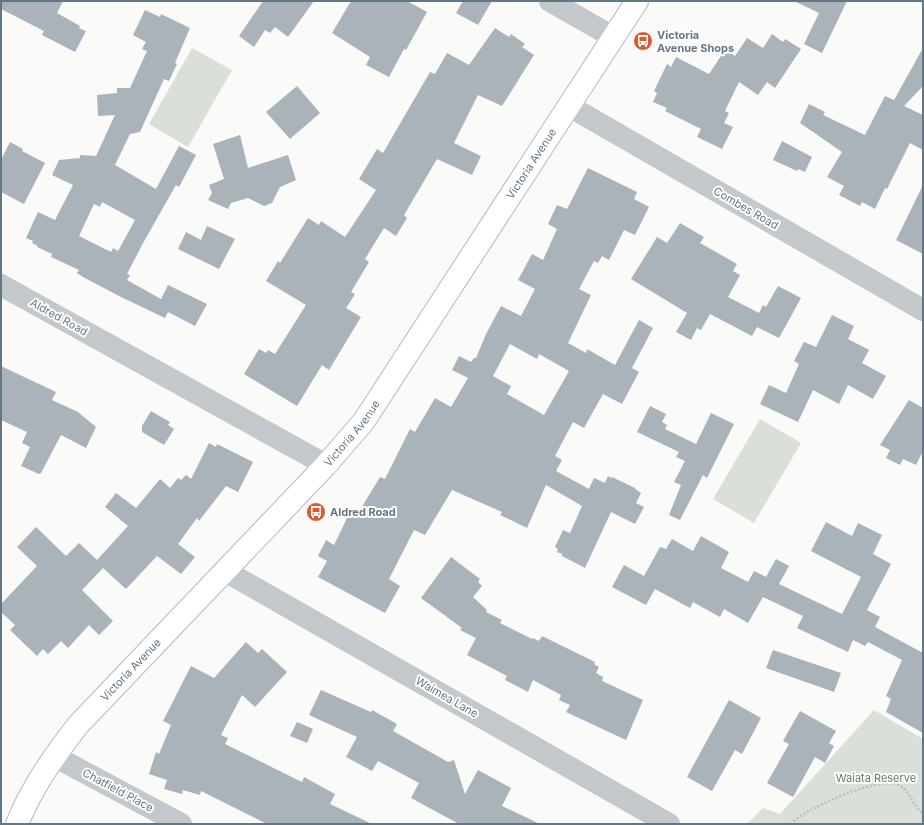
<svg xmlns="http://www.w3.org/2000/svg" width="924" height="825" font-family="Inter,sans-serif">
<rect width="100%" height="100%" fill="#fafaf8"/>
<g fill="#dadfd7">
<polygon points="192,48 232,70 188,147 149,124"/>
<polygon points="760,419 801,443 754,523 713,499"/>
<polygon points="874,710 923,739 923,824 747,824 763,808 780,814"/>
</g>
<g fill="#aab3b9" fill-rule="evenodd">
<polygon points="1,1 63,1 57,13 80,26 79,28 86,31 75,52 42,35 44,31 1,9"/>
<polygon points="263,1 314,1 288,37 275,27 270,33 265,30 254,47 239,36"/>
<polygon points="351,1 407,1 427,12 406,50 404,49 389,77 366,65 370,57 332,33"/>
<polygon points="463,1 492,1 478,25 456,13"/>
<polygon points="794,1 847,1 822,53 804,44 819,13"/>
<path d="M145 10 160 17 161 14 190 28 175 63 177 64 169 81 164 79 140 132 130 134 115 165 156 189 179 146 196 155 179 187 176 185 142 245 127 274 130 275 127 280 161 299 168 285 207 304 195 326 168 312 165 318 119 296 83 277 77 273 79 270 51 257 52 254 37 247 38 246 32 243 33 241 26 238 38 212 55 220 73 185 52 175 59 160 80 158V155L96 156 115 115 98 116 97 95 117 93V88H130L147 51 142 49 146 42 133 35ZM102 202 135 220 118 251 113 248 111 252 79 236 94 204 100 207Z"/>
<polygon points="495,28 509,37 511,34 525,44 522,47 534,55 502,106 478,95 454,143 481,156 472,175 437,159 404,215 407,218 396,236 384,228 365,259 369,262 351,292 355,294 346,308 361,317 329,370 322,365 297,406 244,374 259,349 266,353 268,350 275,354 306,305 266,281 278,261 280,263 308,218 319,225 321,221 345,237 376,190 359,179 377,149 383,153 430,72 435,74 447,53 469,65"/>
<polygon points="772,34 783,42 785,39 801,49 775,88 767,82 758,95 739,82 725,111 729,113 724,123 733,127 722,149 697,137 701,129 665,111 667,108 653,102 657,93 654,91 667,64 671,67 676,57 709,74 725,50 735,56 747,38 763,48"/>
<polygon points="923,48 923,86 904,106 923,115 923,150 910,143 887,189 885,188 875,209 862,202 860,206 839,195 844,186 827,177 842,152 800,123 809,104 825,112 823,115 865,135 885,96 894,100"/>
<polygon points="297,86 320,113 290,139 266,112"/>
<polygon points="240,135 248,168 288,155 296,180 280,187 272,203 264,206 248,198 231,203 228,209 208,200 212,193 209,185 224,179 213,144"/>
<polygon points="782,141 812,157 805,172 798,169 797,171 773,160"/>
<polygon points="10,142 23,149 22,151 45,163 24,204 1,192 1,160"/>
<path d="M588 168 637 192 634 199 649 207 635 235 624 230 609 260 602 256 598 263 594 261 579 289 591 295 568 343 586 353 587 349 615 365 639 320 653 328 632 368 639 372 622 404 603 394 584 428 573 422 555 456 562 460 556 471 589 489 594 478 605 483 608 476 611 478 612 477 635 488V489L641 493 636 503 644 507 635 524 611 512 585 568 562 556V554L557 552 558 549 555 547 563 530 570 533 582 506 546 485 527 528 500 515 502 512 452 490 425 535 414 530 389 579 400 586 385 613 318 577 327 561 318 556 326 540 334 545 350 512 357 515 380 477 385 479 410 429 415 432 435 398 451 407 468 378 452 370 459 356 471 362 474 358H476L486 334 501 306 521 316 535 289 518 280 532 254 543 260 557 229 548 224 557 205 567 209ZM510 344 537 359 539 354 569 371 544 415 507 394 511 386 493 376Z"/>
<polygon points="923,185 923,254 896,240"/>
<polygon points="680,223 704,237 700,243 737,264 733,271 740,275 728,297 759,313 763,305 766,307 778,286 801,298 779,338 757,327 752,336 710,314 701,330 697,328 691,340 676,332 687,313 631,279 657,237 667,243"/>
<polygon points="207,226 235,239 219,269 178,249 186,232 201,240"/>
<polygon points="832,315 854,326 848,339 869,350 862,363 886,376 873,399 848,385 839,404 813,390 798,422 760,404 769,385 786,393 799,364 794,361 804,342 816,347"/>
<polygon points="1,366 56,392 52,400 78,412 96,427 86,448 61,435 41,473 39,474 21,466 30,447 22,443 27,432 1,420"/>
<polygon points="909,400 923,408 923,451 916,465 903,459 900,465 886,458 890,450 880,445"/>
<polygon points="650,406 666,414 662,422 667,425 665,429 696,444 711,413 734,424 707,478 703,475 680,520 669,515 681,485 674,482 685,461 676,457 679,452 637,432"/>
<polygon points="151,411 170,422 168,425 174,429 164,445 142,432 142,426"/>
<polygon points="209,443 216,447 217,444 253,462 238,492 226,486 199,521 197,518 178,544 195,557 181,574 157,556 126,589 103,568 82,590 113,621 99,635 89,625 68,648 61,641 48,654 43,649 37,656 10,630 15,625 1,612 1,604 37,566 17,547 36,527 66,556 79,543 97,560 128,526 105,507 116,493 136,508 160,479 170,488 178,478 181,480 186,475 191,479"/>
<polygon points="826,522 852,536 858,523 882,535 873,554 891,564 867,610 880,617 875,627 923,653 923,733 886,712 891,699 886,696 902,660 868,642 865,646 853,640 848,652 797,628 803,616 763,597 748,623 724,609 720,617 693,602 690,608 655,589 646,605 612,587 624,565 644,576 660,547 666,549 672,539 693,551 701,536 729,552 721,568 748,582 754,571 766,577 776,559 789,566 779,584 842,614 861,577 811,551"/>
<polygon points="451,557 480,579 478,582 482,586 473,597 487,610 486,612 502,620 500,623 532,639 533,638 539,641 542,636 595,662 594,664 599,667 596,673 603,677 602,681 643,700 626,740 566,712 570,705 559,700 561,695 533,680 528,692 505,680 507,676 467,655 476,638 460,630 462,628 421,598"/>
<polygon points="246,642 258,653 262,649 287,672 255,707 242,695 221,735 228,738 225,744 302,782 304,777 335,794 330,804 372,824 267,824 201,791 200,795 183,790 182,794 164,789 167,780 149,774 156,752 159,754 171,725 163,721 191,666 214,678"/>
<polygon points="773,650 841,673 834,692 766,668"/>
<polygon points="321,690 371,712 372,710 397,724 393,731 448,762 454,760 465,794 478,770 511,788 502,806 540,824 459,824 411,798 419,783 378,761 372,771 346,757 357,737 309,715"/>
<polygon points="729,700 761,718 742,754 735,750 712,791 687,777"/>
<polygon points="800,711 836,731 829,743 834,746 825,763 815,757 793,797 767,783 789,744 783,741"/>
<polygon points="297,722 313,729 307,743 290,736"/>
</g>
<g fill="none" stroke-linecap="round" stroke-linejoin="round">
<g stroke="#b3babf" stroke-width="24">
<g id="secondary">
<path id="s1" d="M17 824C32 787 54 756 78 725L326 465 364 421 637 1"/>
</g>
</g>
<path stroke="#bbbfc2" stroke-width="2.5" stroke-dasharray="2 2" stroke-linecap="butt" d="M791 824C803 809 881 775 899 785 910 791 913 807 923 813"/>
<g stroke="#c3c8cc" stroke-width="22">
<polyline points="550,1 613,37"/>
<polyline points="1,285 326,465"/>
<polyline points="225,571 669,824"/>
<polyline points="54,756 181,824"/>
</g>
<polyline stroke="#c3c8cc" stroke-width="22" points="569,106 923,310"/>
<use href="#secondary" stroke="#fff" stroke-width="22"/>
</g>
<defs>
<g id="bus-disc" transform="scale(1)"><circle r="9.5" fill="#e4572e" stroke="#fff"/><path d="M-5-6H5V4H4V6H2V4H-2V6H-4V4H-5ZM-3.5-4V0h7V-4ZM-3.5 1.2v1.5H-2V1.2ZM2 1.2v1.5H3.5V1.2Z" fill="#fff"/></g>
</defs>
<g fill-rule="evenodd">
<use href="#bus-disc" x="643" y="41"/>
<use href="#bus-disc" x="316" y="512"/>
</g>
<g text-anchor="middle" stroke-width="4" stroke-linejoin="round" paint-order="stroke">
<g font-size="11" font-weight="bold" fill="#657683" stroke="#fff" text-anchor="start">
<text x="657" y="39">Victoria<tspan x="657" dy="13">Avenue Shops</tspan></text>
<text x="330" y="516">Aldred Road</text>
</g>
<g font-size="11" fill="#657683" stroke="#fff">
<text dy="4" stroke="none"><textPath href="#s1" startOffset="841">Victoria Avenue</textPath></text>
<text transform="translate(746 208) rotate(30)" y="4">Combes Road</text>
<text transform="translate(59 317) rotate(29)" y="4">Aldred Road</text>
<text dy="4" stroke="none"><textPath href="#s1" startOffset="517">Victoria Avenue</textPath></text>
<text dy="4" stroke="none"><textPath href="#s1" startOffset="193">Victoria Avenue</textPath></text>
<text transform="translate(447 697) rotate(30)" y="4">Waimea Lane</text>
<text transform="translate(118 790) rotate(28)" y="4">Chatfield Place</text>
</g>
<g font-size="11" fill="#687a64" stroke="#fff">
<text x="876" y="782">Waiata Reserve</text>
</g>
</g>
<rect width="924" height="825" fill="none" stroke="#657683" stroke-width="4"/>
</svg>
